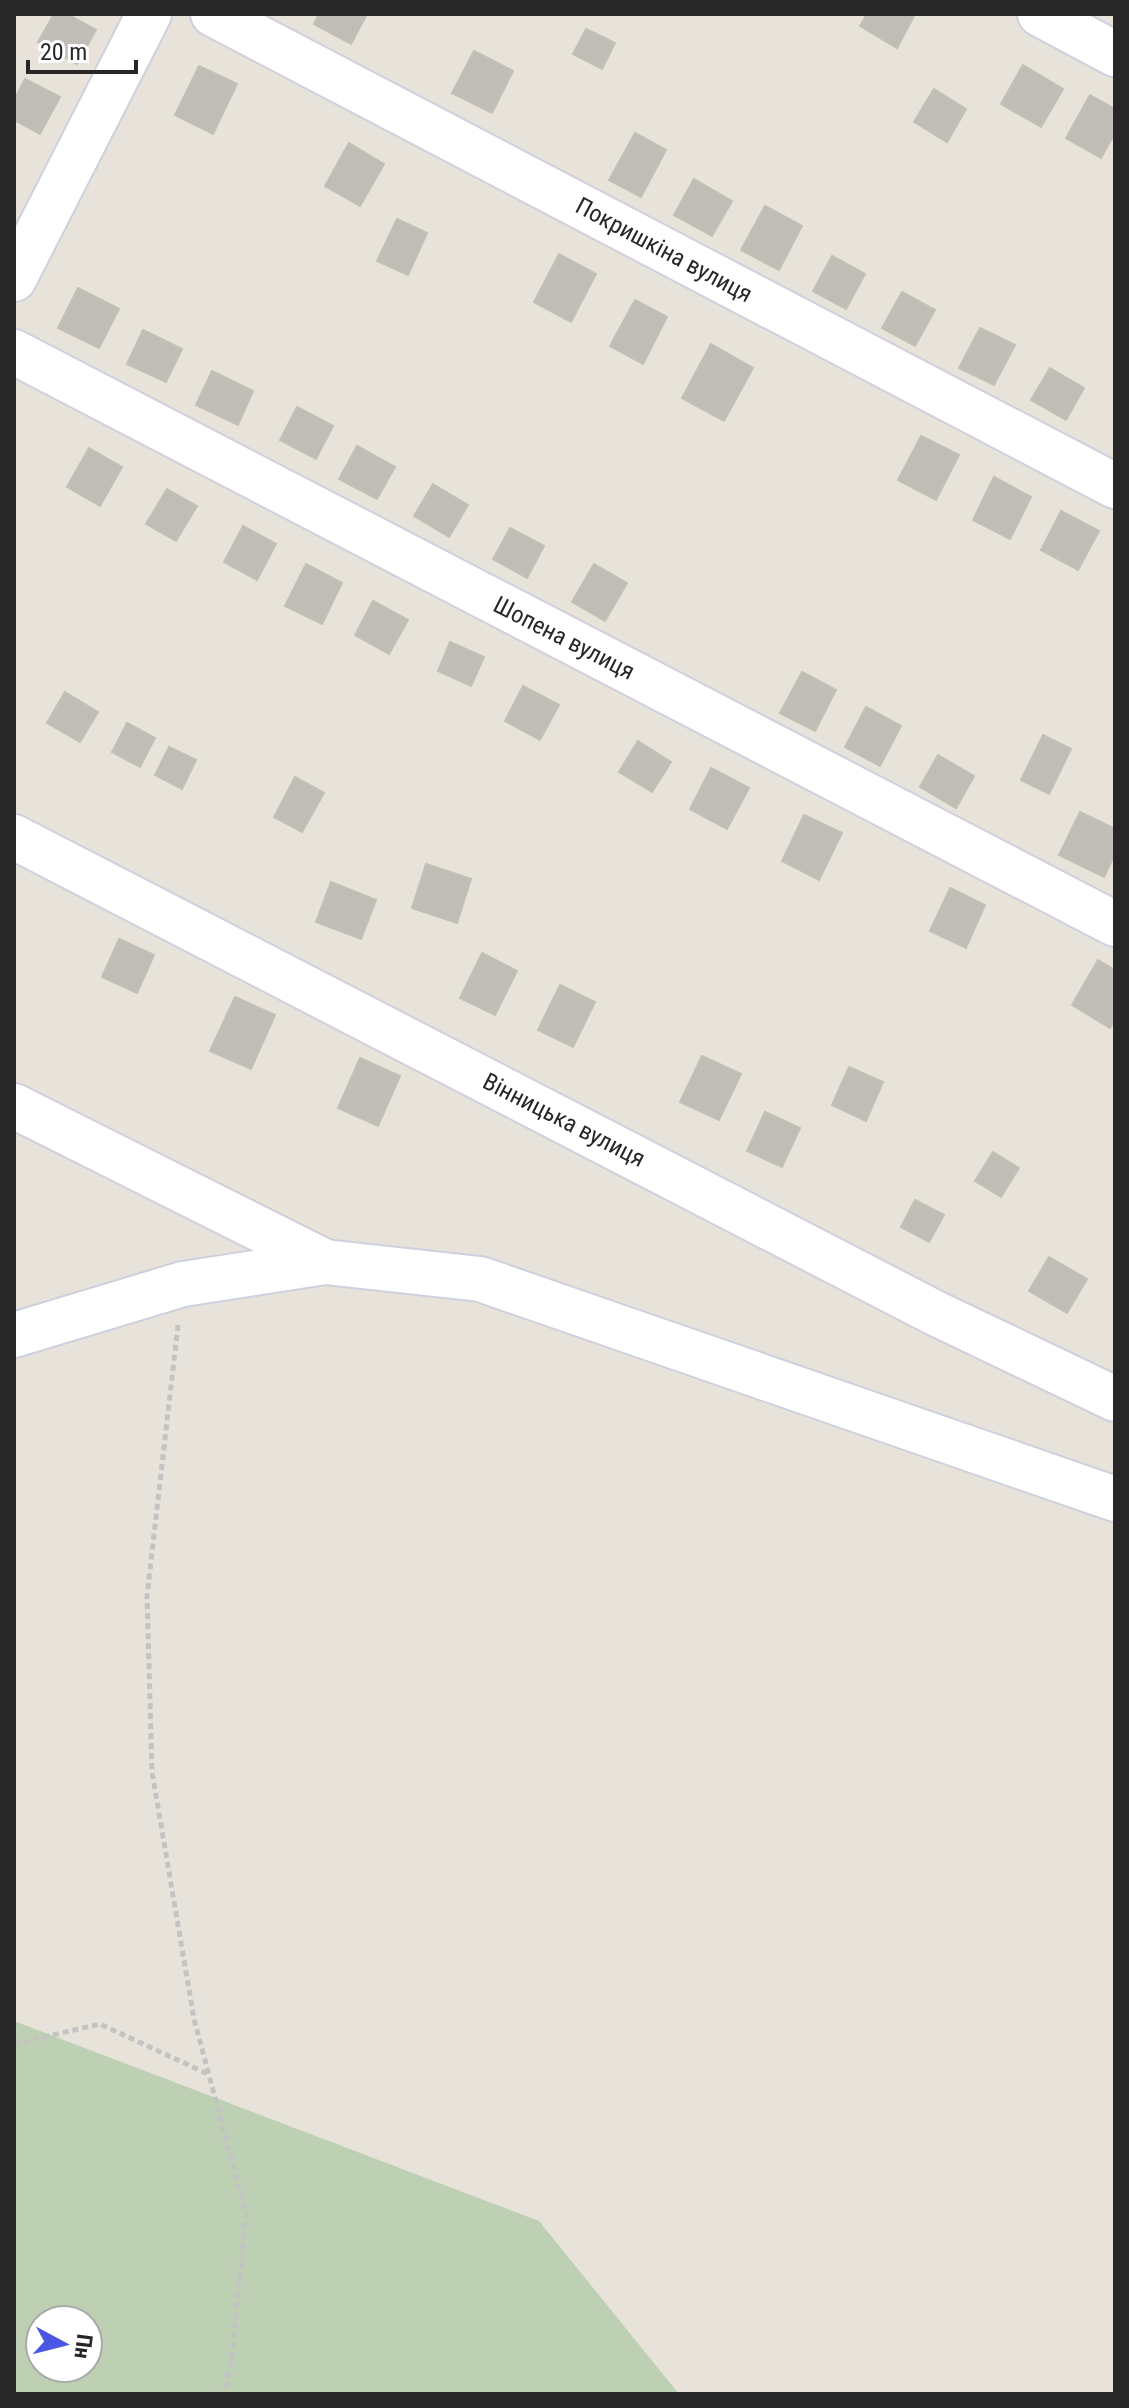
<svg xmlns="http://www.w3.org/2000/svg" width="1129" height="2408" font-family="'Roboto Condensed',sans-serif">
<rect width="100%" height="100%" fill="#e8e3da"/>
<path fill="#bed0b3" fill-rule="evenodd" d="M14 2021 539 2221 679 2394H14ZM40 2320H88V2368H40Z"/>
<g fill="#c0bdb6" stroke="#c3bfb4" stroke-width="2">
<polygon points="54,14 67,14 96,30 77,64 38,42"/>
<polygon points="319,14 367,14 351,44 314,24"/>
<polygon points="867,14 915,14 897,48 860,26"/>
<polygon points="586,29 615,43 602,69 573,54"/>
<polygon points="474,51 513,71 492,113 452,93"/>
<polygon points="1023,65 1063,89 1041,127 1001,104"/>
<polygon points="199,66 237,84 213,134 175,115"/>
<polygon points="25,79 60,97 40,134 14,120 14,100"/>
<polygon points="934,89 966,109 947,142 914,122"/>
<polygon points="1090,95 1115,109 1115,133 1101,158 1066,138"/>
<polygon points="635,133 666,150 641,197 609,180"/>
<polygon points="349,143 384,164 360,206 325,186"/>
<polygon points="694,179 732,201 712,236 674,215"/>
<polygon points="765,206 802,226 779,270 741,250"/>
<polygon points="397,219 427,233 408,275 377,261"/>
<polygon points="559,254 596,274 571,322 534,302"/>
<polygon points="832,256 865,274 846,309 813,291"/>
<polygon points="78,288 119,309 99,348 58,328"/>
<polygon points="902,292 935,310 915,346 882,328"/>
<polygon points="635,300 667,317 643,364 610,346"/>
<polygon points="980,328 1015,345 994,385 959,368"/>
<polygon points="143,330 182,349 166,382 127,364"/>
<polygon points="711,344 753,368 724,421 682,398"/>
<polygon points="1050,368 1084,388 1066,420 1031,400"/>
<polygon points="212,371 253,391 238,425 196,405"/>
<polygon points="297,407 333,426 316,459 280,440"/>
<polygon points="921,436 959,455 936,500 898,480"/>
<polygon points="357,446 395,467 377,499 339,479"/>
<polygon points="89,448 122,467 100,506 67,487"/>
<polygon points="994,477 1031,497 1010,539 973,520"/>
<polygon points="433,484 468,505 449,537 414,516"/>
<polygon points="167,489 197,506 176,541 146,524"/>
<polygon points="1061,511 1099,531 1078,570 1041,550"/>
<polygon points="243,526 276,544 257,580 224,562"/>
<polygon points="510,528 544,546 527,578 493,559"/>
<polygon points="306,564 342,583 322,624 285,606"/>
<polygon points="594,564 627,583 605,621 572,602"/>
<polygon points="373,601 408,620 389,654 355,635"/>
<polygon points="450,642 484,657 471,686 438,671"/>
<polygon points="802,672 836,690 815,731 780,713"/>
<polygon points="523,686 559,705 540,740 505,721"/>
<polygon points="65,692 98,712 80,742 47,723"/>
<polygon points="866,707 901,726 880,766 845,747"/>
<polygon points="127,723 155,738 140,767 112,752"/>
<polygon points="1043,735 1071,749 1049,794 1021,780"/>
<polygon points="638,741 671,762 652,792 619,772"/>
<polygon points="169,747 196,760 182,789 155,775"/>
<polygon points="938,755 974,776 956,808 920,787"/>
<polygon points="711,768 749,788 727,829 690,809"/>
<polygon points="295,777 324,793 302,832 274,817"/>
<polygon points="1080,812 1115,829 1115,854 1104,877 1059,855"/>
<polygon points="804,815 842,833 819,880 782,861"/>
<polygon points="426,864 471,879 457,923 412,908"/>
<polygon points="331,882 376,900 361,939 316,922"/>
<polygon points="950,888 985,905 966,948 930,931"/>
<polygon points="119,939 154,955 137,993 102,977"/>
<polygon points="482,953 517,971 495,1015 460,998"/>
<polygon points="1098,960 1115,970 1115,1018 1110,1028 1072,1005"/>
<polygon points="560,985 595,1002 573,1047 538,1030"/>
<polygon points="235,997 275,1015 251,1069 210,1051"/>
<polygon points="702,1056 741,1074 719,1120 680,1102"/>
<polygon points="360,1058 400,1076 378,1126 338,1108"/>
<polygon points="849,1067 883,1082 866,1121 832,1105"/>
<polygon points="765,1112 800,1128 782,1167 747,1151"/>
<polygon points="993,1152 1019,1168 1001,1197 975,1181"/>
<polygon points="915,1200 944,1215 929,1242 901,1227"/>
<polygon points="1049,1257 1087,1279 1067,1313 1029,1291"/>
</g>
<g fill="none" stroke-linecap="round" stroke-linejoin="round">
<g stroke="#cfd0de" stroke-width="48">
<g id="street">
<polyline points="213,14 1115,486"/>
<polyline points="1040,14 1115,54"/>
<polyline points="14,279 149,14"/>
<polyline points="14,352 1115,924"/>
<polyline points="14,837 935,1313 1115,1399"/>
<polyline points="14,1106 325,1262"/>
</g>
</g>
<g stroke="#cfd0de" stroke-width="48">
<polyline id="secondary" points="14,1335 183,1284 325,1262 480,1279 1115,1499"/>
</g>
<g stroke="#c3c3c3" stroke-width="5" stroke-dasharray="6 4" stroke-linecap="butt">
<polyline points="178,1325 147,1596 152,1772 194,2019 246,2214 232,2355 225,2394"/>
<polyline points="14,2044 100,2024 208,2074"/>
</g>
<use href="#street" stroke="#fff" stroke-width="44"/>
<use href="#secondary" stroke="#fff" stroke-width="44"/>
</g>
<g text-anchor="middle" stroke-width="6" stroke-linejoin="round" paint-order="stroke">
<g font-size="24" fill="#272727" stroke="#fff">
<text transform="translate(664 250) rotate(28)" y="8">Покришкіна вулиця</text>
<text transform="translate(564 638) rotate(27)" y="8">Шопена вулиця</text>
<text transform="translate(564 1120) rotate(27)" y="8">Вінницька вулиця</text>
</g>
</g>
<rect width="1129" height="2408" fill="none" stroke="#272727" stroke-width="32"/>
<g transform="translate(64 2344) rotate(97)"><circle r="38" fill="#ffffff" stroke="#a9a9a9" stroke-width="2"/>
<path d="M0-6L14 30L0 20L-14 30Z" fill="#4a56e4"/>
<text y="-12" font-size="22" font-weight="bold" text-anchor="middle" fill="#272727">Пн</text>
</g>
<path d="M28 60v12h108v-12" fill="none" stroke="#272727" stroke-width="4"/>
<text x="40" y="60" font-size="24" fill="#272727" stroke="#ffffff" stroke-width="6" paint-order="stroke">20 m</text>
</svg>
